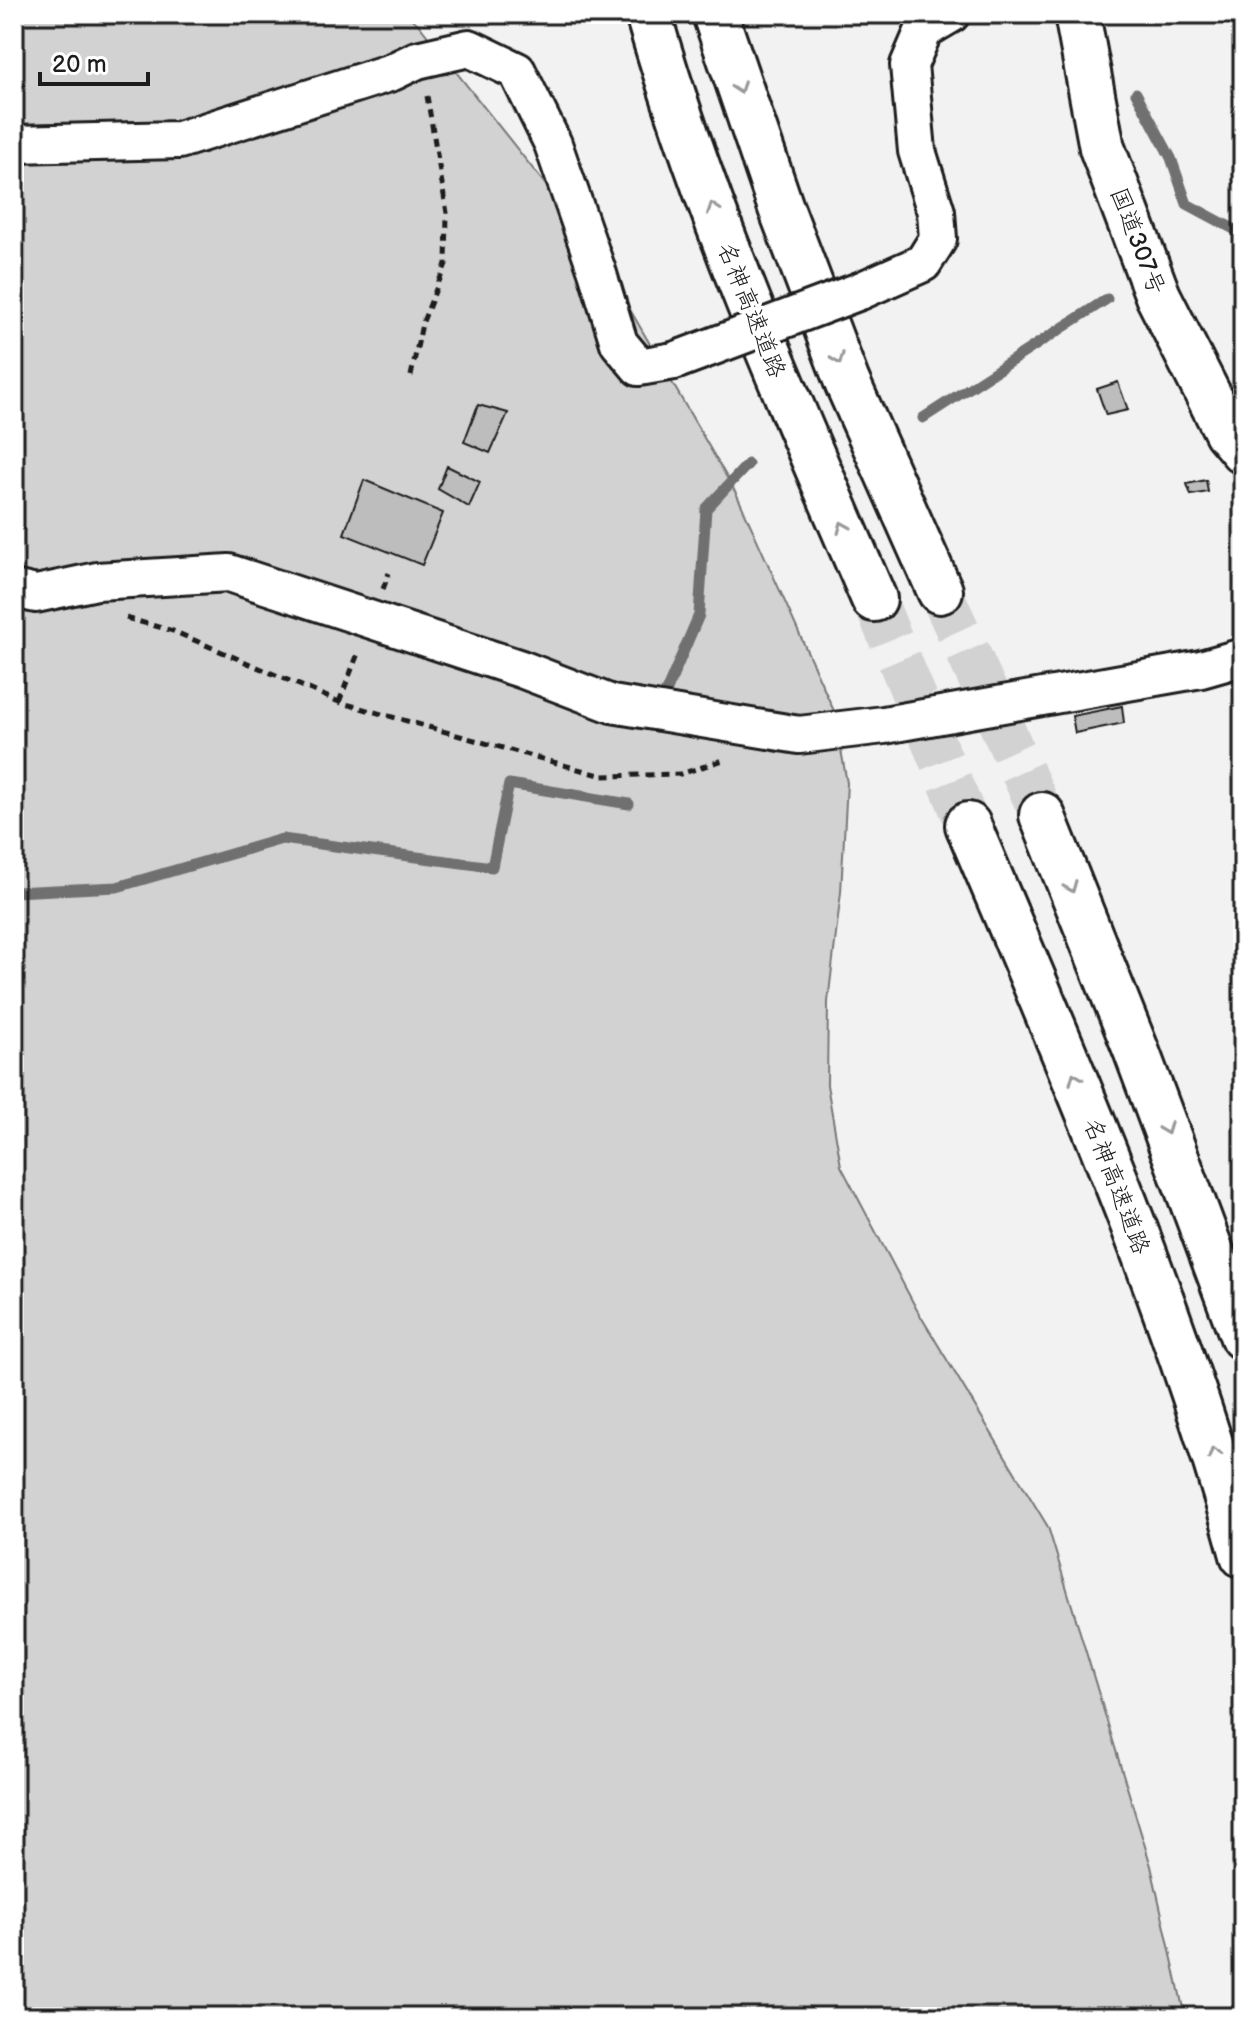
<svg xmlns="http://www.w3.org/2000/svg" width="1257" height="2031" font-family="'Balsamiq Sans','Klee One',sans-serif">
<rect width="100%" height="100%" fill="#f2f2f2"/>
<filter id="ink" filterUnits="userSpaceOnUse"><feTurbulence type="fractalNoise" baseFrequency=".0125" numOctaves="2"/><feDisplacementMap in="SourceGraphic" scale="16" xChannelSelector="R" yChannelSelector="G"/><feConvolveMatrix kernelMatrix="1 2 1 2 8 2 1 2 1" color-interpolation-filters="sRGB"/></filter>
<g filter="url(#ink)">
<polygon fill="#d2d2d2" stroke="#777" stroke-width="2" points="14,14 406,14 418,24 591,242 737,495 834,711 847,783 841,892 828,1002 827,1085 841,1166 917,1310 1048,1527 1151,1866 1185,2017 14,2017"/>
<g fill="none" stroke-linecap="round" stroke-linejoin="round">
<g stroke="#707070" stroke-width="11">
<polyline points="1136,93 1171,158 1187,204 1243,234"/>
<polyline points="923,418 1107,299"/>
<polyline points="666,692 699,615 706,509 748,464"/>
<polyline points="14,892 117,887 282,839 492,867 509,784 629,804"/>
</g>
</g>
<g fill="#bdbdbd" stroke="#1c1c1c" stroke-width="2">
<polygon points="1118,382 1128,410 1106,415 1097,389"/>
<polygon points="478,405 508,413 490,453 464,442"/>
<polygon points="447,466 480,482 469,507 438,489"/>
<polygon points="364,480 443,513 422,565 344,534"/>
<polygon points="1206,480 1208,492 1191,495 1187,484"/>
<polygon points="1122,706 1124,723 1075,733 1072,716"/>
</g>
<g fill="none" stroke-linecap="round" stroke-linejoin="round">
<g stroke="#d2d2d2" stroke-width="44" stroke-dasharray="44 22" stroke-linecap="butt">
<polyline points="940,591 1042,815"/>
<polyline points="874,599 968,825"/>
</g>
<g stroke="#1c1c1c" stroke-width="42">
<g id="minor">
<polyline points="14,144 179,140 392,72 417,60 469,48 517,71 553,144 597,271 619,343 639,367 674,361"/>
<polyline points="860,291 923,263 938,239 936,212 917,151 909,65 924,30 951,14"/>
<polyline points="14,589 36,594 97,581 229,573 521,669 612,704 799,735 884,725 1201,669 1243,657"/>
</g>
</g>
<g stroke="#1c1c1c" stroke-width="50">
<g id="highway">
<path d="M648 14C706 215 791 407 874 599"/>
<polyline points="715,14 781,208 847,382 940,591"/>
<polyline points="1077,14 1102,148 1158,296 1227,432 1243,451"/>
<polyline points="1042,815 1136,1050 1243,1337"/>
<path d="M968 825C1069 1064 1175 1304 1243 1555"/>
</g>
</g>
<g stroke="#1c1c1c" stroke-width="5" stroke-dasharray="8 6" stroke-linecap="butt">
<polyline points="411,376 422,324 446,264 447,213 427,96"/>
<polyline points="383,589 389,573"/>
<polyline points="126,618 173,631 339,702 603,776 681,774 723,760"/>
<polyline points="339,702 359,651"/>
</g>
<use href="#minor" stroke="#fff" stroke-width="36"/>
<use href="#highway" stroke="#fff" stroke-width="44"/>
<g stroke="#1c1c1c" stroke-width="42" stroke-linecap="butt">
<polyline id="minor-bridge" points="674,361 860,291"/>
</g>
<use href="#minor-bridge" stroke="#fff" stroke-width="36"/>
</g>
<defs><path id="oneway-chevron" d="M-2-3.5L2.5 0L-2 3.5" fill="none" stroke-width="1.6" stroke-linecap="round" stroke-linejoin="round" transform="scale(2)"/></defs>
<g stroke="#999">
<use href="#oneway-chevron" transform="translate(739 88) rotate(71)"/>
<use href="#oneway-chevron" transform="translate(713 208) rotate(-109)"/>
<use href="#oneway-chevron" transform="translate(838 359) rotate(69)"/>
<use href="#oneway-chevron" transform="translate(843 527) rotate(-113)"/>
<use href="#oneway-chevron" transform="translate(1071 887) rotate(68)"/>
<use href="#oneway-chevron" transform="translate(1075 1078) rotate(-112)"/>
<use href="#oneway-chevron" transform="translate(1166 1129) rotate(69)"/>
<use href="#oneway-chevron" transform="translate(1214 1453) rotate(-109)"/>
</g>
</g>
<g text-anchor="middle" stroke-width="7" stroke-linejoin="round" paint-order="stroke">
<g font-size="24" fill="#1c1c1c" stroke="#fff">
<text transform="translate(1138 241) rotate(69)" y="8">国道307号</text>
<text transform="translate(752 310) rotate(68)" y="8">名神高速道路</text>
<text transform="translate(1117 1186) rotate(69)" y="8">名神高速道路</text>
</g>
</g>
<rect width="1257" height="2031" fill="none" stroke="#fff" stroke-width="48"/>
<rect x="24" y="24" width="1209" height="1983" fill="none" stroke="#1c1c1c" stroke-width="3" filter="url(#ink)"/>
<path d="M40 72v12h108v-12" fill="none" stroke="#1c1c1c" stroke-width="4"/>
<text x="52" y="72" font-size="24" fill="#1c1c1c" stroke="#ffffff" stroke-width="6" paint-order="stroke">20 m</text>
</svg>
